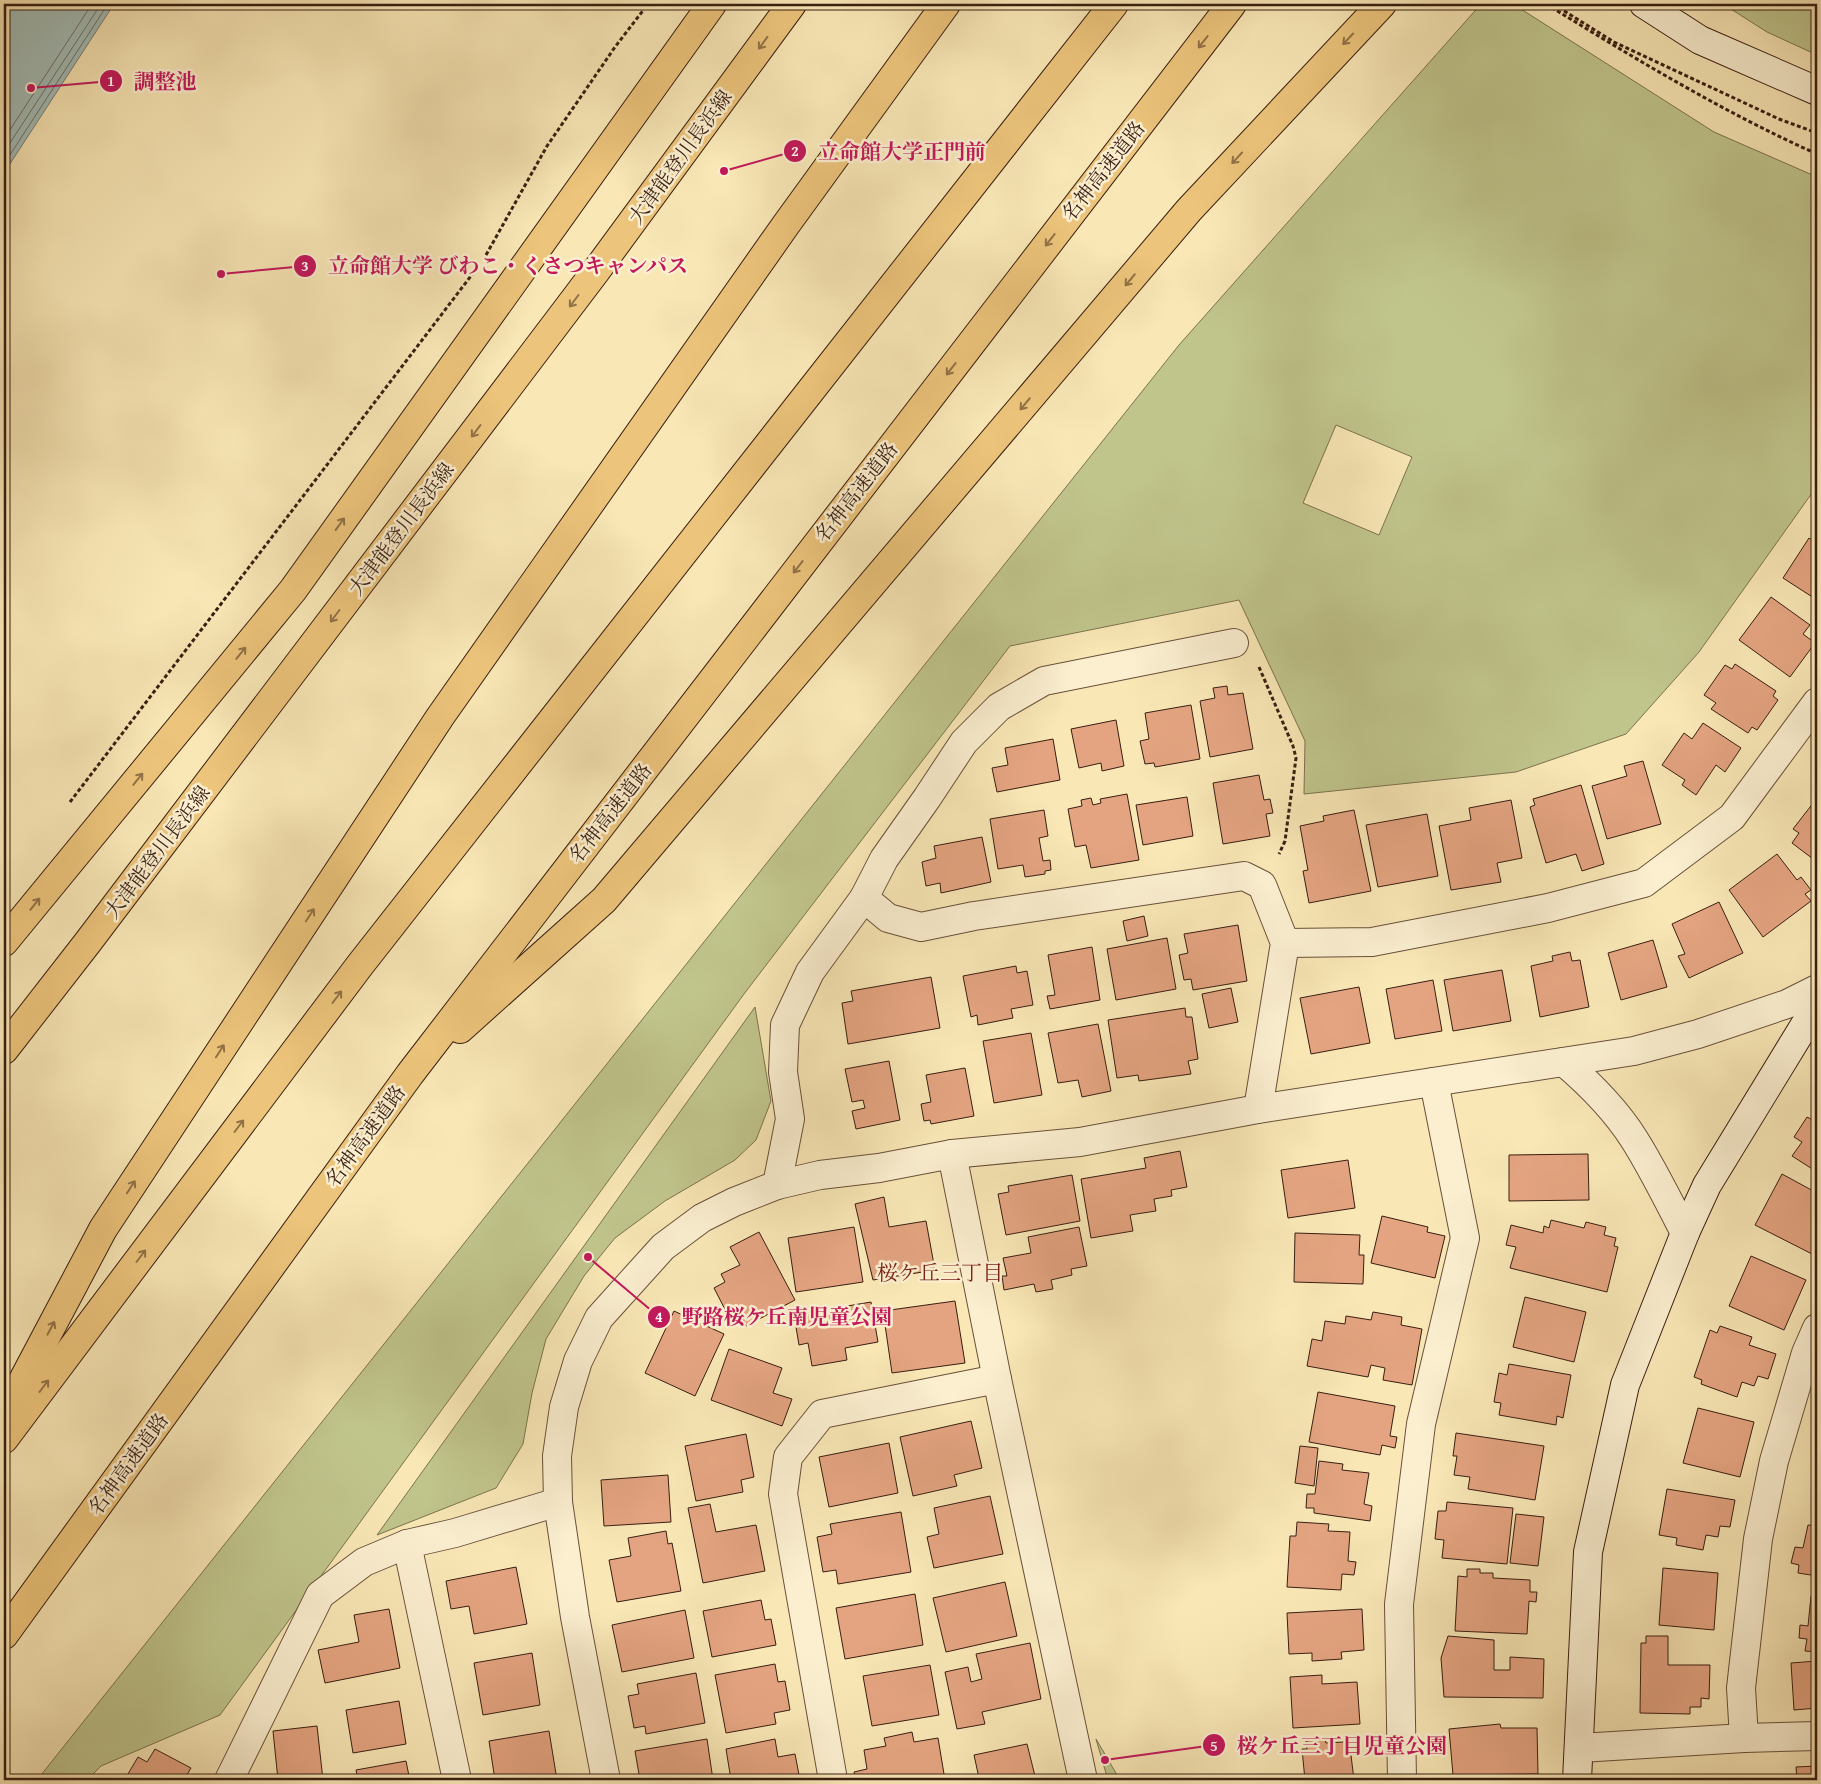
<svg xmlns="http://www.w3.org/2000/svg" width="1821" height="1784" font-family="'Gentium Book Plus','Noto Serif JP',serif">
<rect width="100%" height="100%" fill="#f9e7b6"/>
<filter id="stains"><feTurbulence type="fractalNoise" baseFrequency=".004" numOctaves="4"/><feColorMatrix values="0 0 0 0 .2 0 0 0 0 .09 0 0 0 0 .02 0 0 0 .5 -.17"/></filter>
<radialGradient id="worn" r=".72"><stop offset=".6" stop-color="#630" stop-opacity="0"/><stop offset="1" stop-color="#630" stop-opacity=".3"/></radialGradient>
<g fill="#c0c58c" stroke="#7c724e" fill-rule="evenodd">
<path d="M1481 4H1513L1714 132 1817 177V486L1699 652 1626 734 1516 772 1304 794 1305 741 1239 600 1010 646 744 994 220 1715 101 1766 87 1780H37L1179 345ZM1336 425 1412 457 1379 535 1303 503Z"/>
<polygon points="1723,4 1817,4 1817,55 1767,32"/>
<polygon points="755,1007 771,1101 756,1140 735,1160 665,1201 615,1238 584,1276 546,1339 532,1393 523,1444 496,1488 377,1535"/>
<polygon points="1096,1739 1120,1780 1108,1780"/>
</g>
<polygon fill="#a2bdb8" stroke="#787d75" points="4,4 114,4 4,173"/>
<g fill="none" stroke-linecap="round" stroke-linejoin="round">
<g stroke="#6e6e64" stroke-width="1">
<polyline points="4,139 92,4"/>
<polyline points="4,152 101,4"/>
<polyline points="4,164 108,4"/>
</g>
</g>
<g fill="#e4a481" stroke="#391e11">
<polygon points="1809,538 1817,544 1817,600 1783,578"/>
<polygon points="1771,597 1810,625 1803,634 1815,643 1790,677 1739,640"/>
<polygon points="1735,664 1776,691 1773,696 1778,700 1757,730 1752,727 1748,733 1711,709 1716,703 1704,695 1725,665 1732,669"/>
<polygon points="1227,686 1228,695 1243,693 1253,749 1210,757 1200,701 1215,698 1213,688"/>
<polygon points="1191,705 1200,759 1155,767 1154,763 1145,764 1140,741 1149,739 1145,713"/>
<polygon points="1116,720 1124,766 1102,771 1101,763 1079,768 1071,729"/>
<polygon points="1703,723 1741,748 1725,772 1716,765 1696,795 1682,785 1685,780 1662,765 1684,733 1692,739"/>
<polygon points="1053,739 1060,780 997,792 992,768 1008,765 1005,748"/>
<polygon points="1643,761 1661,824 1607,839 1592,786 1627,776 1624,766"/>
<polygon points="1259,775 1264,800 1270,799 1273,813 1266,814 1270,836 1223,844 1213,783"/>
<polygon points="1581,785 1604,864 1582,871 1576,854 1546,863 1530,807 1535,805 1533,799"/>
<polygon points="1127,794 1139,860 1091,868 1086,845 1075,847 1068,809 1082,806 1081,800 1091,798 1093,805 1101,803 1100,799"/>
<polygon points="1187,797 1193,836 1143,845 1136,805"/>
<polygon points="1817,798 1817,862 1792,843 1799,833 1793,829"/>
<polygon points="1511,800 1522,858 1497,863 1501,882 1451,890 1439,826 1471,820 1469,808"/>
<polygon points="1044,810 1048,836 1039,838 1043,861 1050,860 1051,870 1045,871 1045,874 1025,877 1023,865 998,869 990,819"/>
<polygon points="1354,810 1371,891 1309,903 1303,871 1308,870 1300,826 1324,821 1323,816"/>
<polygon points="1427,814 1438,876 1378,887 1366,825"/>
<polygon points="982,837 991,882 941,893 940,883 926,886 922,862 936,858 934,846"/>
<polygon points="1777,854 1797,880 1801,877 1811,890 1805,894 1811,901 1763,937 1729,890"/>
<polygon points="1719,902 1743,953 1689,978 1678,956 1685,954 1672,924"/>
<polygon points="1144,916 1148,936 1127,941 1123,921"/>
<polygon points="1238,925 1247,981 1193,990 1191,979 1184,980 1179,955 1188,953 1184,934"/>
<polygon points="1167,938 1176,989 1116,1000 1107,949"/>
<polygon points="1653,940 1667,987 1621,1000 1608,953"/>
<polygon points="1092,947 1100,1000 1050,1009 1047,996 1055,995 1048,955"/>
<polygon points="1570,952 1572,961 1580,960 1589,1007 1540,1017 1531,966 1553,961 1552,956"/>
<polygon points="1016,966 1017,973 1027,971 1033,1005 1011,1009 1013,1018 978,1025 977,1015 971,1017 963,976"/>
<polygon points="1502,970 1511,1021 1453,1031 1444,980"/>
<polygon points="931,977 940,1028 848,1044 842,1003 853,1001 851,991"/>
<polygon points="1433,980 1442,1031 1395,1039 1386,989"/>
<polygon points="1359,987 1370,1043 1311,1054 1300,998"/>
<polygon points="1231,988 1238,1022 1209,1028 1202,994"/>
<polygon points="1185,1008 1186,1017 1192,1017 1198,1059 1188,1061 1191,1074 1139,1081 1138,1075 1117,1078 1108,1020"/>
<polygon points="1098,1024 1111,1091 1082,1097 1078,1080 1058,1083 1048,1033"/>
<polygon points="1031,1033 1042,1095 994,1103 983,1041"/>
<polygon points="889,1061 900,1120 856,1129 852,1111 865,1108 863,1100 852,1102 845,1069"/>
<polygon points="965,1068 974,1116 931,1124 930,1120 924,1121 921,1104 931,1102 926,1075"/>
<polygon points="1817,1114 1817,1172 1792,1156 1802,1142 1794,1137 1807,1117 1813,1120"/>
<polygon points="1180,1151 1187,1187 1171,1190 1172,1196 1154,1199 1156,1211 1130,1215 1133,1231 1091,1238 1081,1179 1146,1168 1144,1158"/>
<polygon points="1588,1154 1589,1200 1509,1201 1509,1155"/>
<polygon points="1348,1160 1355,1208 1288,1218 1281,1170"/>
<polygon points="1782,1174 1817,1193 1816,1256 1755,1225"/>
<polygon points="1072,1175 1080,1221 1006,1235 998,1194 1009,1192 1008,1186"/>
<polygon points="884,1197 889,1227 926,1221 935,1270 873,1280 855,1204"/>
<polygon points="1382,1216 1428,1227 1427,1232 1445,1236 1435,1278 1371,1263"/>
<polygon points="1551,1220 1584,1228 1586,1222 1606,1227 1604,1235 1616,1238 1614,1246 1618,1247 1607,1292 1510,1268 1516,1247 1506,1245 1511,1225 1543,1233 1544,1226 1549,1228"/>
<polygon points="854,1227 863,1282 796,1292 788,1238"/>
<polygon points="1079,1227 1087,1266 1071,1269 1072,1275 1051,1280 1053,1289 1036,1292 1034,1284 1004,1290 1002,1276 1007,1276 1003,1258 1031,1253 1028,1237"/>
<polygon points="759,1232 795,1300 746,1326 743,1319 733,1325 714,1288 725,1282 721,1274 740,1265 730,1247"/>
<polygon points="1295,1233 1360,1235 1359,1255 1364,1255 1363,1284 1294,1282"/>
<polygon points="1751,1256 1806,1280 1784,1330 1729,1306"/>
<polygon points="1525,1297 1586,1312 1574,1362 1513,1347"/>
<polygon points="955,1301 965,1363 892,1373 883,1311"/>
<polygon points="871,1302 878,1342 845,1348 847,1360 812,1366 808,1343 799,1345 794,1315"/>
<polygon points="674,1311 724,1334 695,1396 645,1373"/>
<polygon points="1373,1312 1402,1317 1401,1325 1422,1329 1412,1385 1383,1380 1385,1368 1371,1365 1368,1377 1307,1366 1312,1339 1322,1341 1325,1321 1345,1324 1346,1316 1371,1320"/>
<polygon points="1720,1326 1752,1337 1749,1345 1776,1354 1768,1379 1758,1376 1754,1386 1742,1382 1737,1397 1701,1384 1702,1380 1694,1377 1710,1330 1717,1333"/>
<polygon points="729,1349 782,1368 773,1393 792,1399 782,1426 711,1400"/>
<polygon points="1509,1364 1571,1375 1563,1418 1557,1416 1556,1425 1499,1415 1501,1403 1494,1402 1499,1373 1507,1375"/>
<polygon points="1318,1392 1395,1406 1390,1436 1397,1437 1395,1448 1382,1445 1380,1455 1309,1442"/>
<polygon points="1698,1408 1754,1422 1740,1477 1683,1463"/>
<polygon points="971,1421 982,1468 954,1475 957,1486 913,1496 900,1437"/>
<polygon points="1456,1433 1544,1446 1535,1500 1468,1489 1470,1477 1454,1475 1457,1456 1453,1456"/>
<polygon points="746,1434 754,1477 741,1480 743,1492 696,1501 685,1446"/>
<polygon points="889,1443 898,1493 829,1507 819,1457"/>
<polygon points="1300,1446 1318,1448 1314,1486 1295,1483"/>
<polygon points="1319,1461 1343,1464 1342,1470 1369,1473 1364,1504 1372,1506 1370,1521 1314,1513 1314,1508 1306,1508 1307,1494 1315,1494"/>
<polygon points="668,1475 671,1522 604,1526 601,1480"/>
<polygon points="1667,1489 1735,1500 1730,1527 1720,1526 1718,1537 1706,1535 1703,1550 1676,1545 1677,1538 1659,1535"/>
<polygon points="990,1496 1003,1554 934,1568 927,1537 939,1534 934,1508"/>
<polygon points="1447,1502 1513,1508 1507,1564 1442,1558 1444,1540 1435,1539 1438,1511 1446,1511"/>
<polygon points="710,1504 716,1532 756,1525 765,1571 703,1583 688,1508"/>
<polygon points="901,1512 911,1572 838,1584 836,1570 823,1572 817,1537 832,1534 830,1524"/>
<polygon points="1516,1514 1544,1517 1538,1566 1510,1563"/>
<polygon points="1297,1522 1329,1524 1328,1531 1350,1532 1348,1561 1356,1562 1354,1575 1342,1574 1341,1590 1287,1587 1290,1536 1296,1536"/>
<polygon points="1808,1525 1817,1526 1817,1576 1798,1573 1799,1565 1791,1563 1795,1547 1803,1548"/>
<polygon points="666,1531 668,1544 672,1543 681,1591 617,1602 609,1560 631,1556 628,1538"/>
<polygon points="516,1567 527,1624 474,1634 469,1606 451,1609 446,1581"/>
<polygon points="1663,1568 1718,1573 1714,1630 1659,1625"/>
<polygon points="1467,1569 1480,1569 1480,1573 1493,1573 1493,1578 1530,1580 1530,1592 1537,1592 1536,1602 1529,1601 1527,1634 1455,1631 1458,1576 1467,1577"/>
<polygon points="1005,1582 1017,1636 946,1652 933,1598"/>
<polygon points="915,1594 923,1645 845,1659 836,1608"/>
<polygon points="1811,1596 1817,1596 1817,1652 1805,1651 1807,1639 1799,1638 1800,1625 1808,1626"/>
<polygon points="761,1600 765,1620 771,1619 776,1645 712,1657 703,1611"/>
<polygon points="389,1609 400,1668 325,1683 318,1650 359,1642 354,1615"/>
<polygon points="1362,1609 1364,1650 1341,1652 1342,1659 1312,1661 1312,1653 1289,1654 1287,1613"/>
<polygon points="685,1610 694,1658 622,1672 612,1625"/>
<polygon points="1448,1636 1494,1640 1494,1670 1510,1670 1510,1657 1544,1659 1543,1698 1444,1697 1441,1658"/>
<polygon points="1646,1636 1668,1636 1668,1665 1710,1665 1709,1699 1701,1698 1701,1707 1690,1707 1690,1714 1640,1713 1641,1643 1646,1643"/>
<polygon points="1030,1643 1041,1699 982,1712 985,1724 957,1729 945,1672 968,1667 971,1682 982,1679 976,1654"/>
<polygon points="532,1653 540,1705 483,1715 474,1663"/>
<polygon points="1817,1661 1817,1708 1794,1710 1791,1663"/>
<polygon points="775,1664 778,1682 785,1681 790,1710 774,1713 776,1724 726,1733 715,1675"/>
<polygon points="930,1665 939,1715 872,1726 863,1676"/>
<polygon points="696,1673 705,1723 646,1734 645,1726 634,1728 628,1696 639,1694 637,1684"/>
<polygon points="1322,1675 1322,1684 1357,1682 1360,1724 1293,1728 1290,1677"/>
<polygon points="399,1701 406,1744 353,1753 346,1710"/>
<polygon points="1500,1724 1501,1728 1537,1728 1538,1774 1453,1775 1449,1729"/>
<polygon points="317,1726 323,1780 278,1780 273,1731"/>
<polygon points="549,1731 557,1780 495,1780 489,1741"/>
<polygon points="912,1732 914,1742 938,1738 945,1780 856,1780 854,1772 867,1769 864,1750 886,1746 884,1738"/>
<polygon points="707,1739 713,1780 640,1780 635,1751"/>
<polygon points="775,1739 778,1757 795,1754 800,1780 731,1780 726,1749"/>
<polygon points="1325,1739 1326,1743 1344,1742 1345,1748 1350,1747 1354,1780 1305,1780 1302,1749 1307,1749 1306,1741"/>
<polygon points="1027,1744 1036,1780 968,1780 979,1778 974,1755"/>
<polygon points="155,1749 191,1768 184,1780 125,1779 138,1757 147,1762"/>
<polygon points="406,1761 409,1776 416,1775 417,1780 358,1780 356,1770"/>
<polygon points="1817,1766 1817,1780 1797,1780 1796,1767"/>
<polygon points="1780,1777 1780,1780 1742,1780"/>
</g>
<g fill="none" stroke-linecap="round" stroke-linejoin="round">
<g stroke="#69503a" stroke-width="30">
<g id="street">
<polyline points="864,898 888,918 921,927 974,916 1244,876 1262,885 1285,943 1258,1109"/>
<polyline points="1285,943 1372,942 1548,908 1644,883 1732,817 1817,702"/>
<path d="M1564 1062C1591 1085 1615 1109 1634 1139 1653 1169 1669 1202 1685 1233"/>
<polyline points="777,1185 790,1119 783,1072 785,1025 810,972 864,898 884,859 927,798 964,742 999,707 1044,681 1234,643"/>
<polyline points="997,1379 1083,1780"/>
<polyline points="407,1544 457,1780"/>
<polyline points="1744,1738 1741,1688 1758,1539 1774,1461 1806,1353 1817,1328"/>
<polyline points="1580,1748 1744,1738 1817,1736"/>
<polyline points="229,1780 320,1595 364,1562 407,1544 455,1533 558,1502"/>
<polyline points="606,1780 575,1617 558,1502 557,1456 564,1407 578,1361 599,1318 663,1247 702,1218 734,1202 777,1185 820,1175 879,1168 952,1154 1080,1142 1258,1109 1634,1051 1698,1034 1787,1004 1817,989"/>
<polyline points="833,1780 783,1494 788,1457 822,1414 997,1379 952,1154"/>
<polyline points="1402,1780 1399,1604 1421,1424 1465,1238 1434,1082"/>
</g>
</g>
<g stroke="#391e11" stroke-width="30">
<g id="secondary">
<polyline points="1644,4 1700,40 1817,91"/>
<polyline points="1577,1780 1588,1552 1625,1385 1685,1233 1707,1185 1817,1005"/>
</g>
</g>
<g stroke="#391e11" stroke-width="30">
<g id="primary">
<polyline points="4,942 293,590 712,4"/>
<polyline points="4,1050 88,942 596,271 792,4"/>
</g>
</g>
<g stroke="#391e11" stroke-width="30">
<g id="highway">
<polyline points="460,1029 604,900 1189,210 1382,4"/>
<polyline points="4,1416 103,1229 440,717 785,226 946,4"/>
<polyline points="4,1439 360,965 1114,4"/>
<polyline points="4,1635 410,1074 1232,4"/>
</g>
</g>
<g stroke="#391e11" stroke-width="3" stroke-dasharray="4 2.5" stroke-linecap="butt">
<path d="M1546 4C1634 58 1723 112 1817 154"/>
<polyline points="1553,4 1614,42 1779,119 1817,133"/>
<polyline points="486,255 547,146 615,47 648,4"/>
<polyline points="1259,667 1293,746 1296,758 1285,841 1279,854"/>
<polyline points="70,802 477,268"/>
</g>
<use href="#street" stroke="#fbefd0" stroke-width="28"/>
<use href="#secondary" stroke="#fbefd0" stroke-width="28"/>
<use href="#primary" stroke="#ecc47b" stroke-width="28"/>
<use href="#highway" stroke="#ecc47b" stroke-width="28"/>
</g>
<defs><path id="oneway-shaft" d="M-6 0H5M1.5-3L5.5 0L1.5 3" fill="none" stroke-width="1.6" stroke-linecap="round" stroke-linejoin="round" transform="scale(1.25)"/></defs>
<g stroke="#927146">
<use href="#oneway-shaft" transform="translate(1348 39) rotate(133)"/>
<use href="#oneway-shaft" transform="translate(1203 42) rotate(128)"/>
<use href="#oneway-shaft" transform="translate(763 43) rotate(126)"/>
<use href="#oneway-shaft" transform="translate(1237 158) rotate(133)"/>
<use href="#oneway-shaft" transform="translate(1050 240) rotate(128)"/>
<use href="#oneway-shaft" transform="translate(1130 280) rotate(130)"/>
<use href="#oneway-shaft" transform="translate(574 301) rotate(127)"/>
<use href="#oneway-shaft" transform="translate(951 369) rotate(128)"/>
<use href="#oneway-shaft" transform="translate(1025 404) rotate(130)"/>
<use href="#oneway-shaft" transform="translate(476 431) rotate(127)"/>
<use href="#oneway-shaft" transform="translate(340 524) rotate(-54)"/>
<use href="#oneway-shaft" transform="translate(798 567) rotate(128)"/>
<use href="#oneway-shaft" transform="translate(335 616) rotate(127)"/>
<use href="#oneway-shaft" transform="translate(241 653) rotate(-51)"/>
<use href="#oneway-shaft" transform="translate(138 779) rotate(-51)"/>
<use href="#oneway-shaft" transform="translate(35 904) rotate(-51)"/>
<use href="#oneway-shaft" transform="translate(310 915) rotate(-57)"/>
<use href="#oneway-shaft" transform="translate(337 997) rotate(-53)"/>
<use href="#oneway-shaft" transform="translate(220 1051) rotate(-57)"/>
<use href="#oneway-shaft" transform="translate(239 1126) rotate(-53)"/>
<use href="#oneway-shaft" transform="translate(131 1187) rotate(-57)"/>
<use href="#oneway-shaft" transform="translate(141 1256) rotate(-53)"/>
<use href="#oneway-shaft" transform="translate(51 1328) rotate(-62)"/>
<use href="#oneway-shaft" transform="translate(44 1386) rotate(-53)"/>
</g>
<g text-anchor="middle" stroke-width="5" stroke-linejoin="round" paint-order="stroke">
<g font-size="20" fill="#391e11" stroke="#fbefd0">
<text transform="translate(680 157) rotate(-54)" y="7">大津能登川長浜線</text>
<text transform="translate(1103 171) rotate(-52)" y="7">名神高速道路</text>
<text transform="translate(856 492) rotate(-52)" y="7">名神高速道路</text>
<text transform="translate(401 529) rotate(-53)" y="7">大津能登川長浜線</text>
<text transform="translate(610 813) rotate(-52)" y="7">名神高速道路</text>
<text transform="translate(157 852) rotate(-53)" y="7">大津能登川長浜線</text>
<text transform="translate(365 1136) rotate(-54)" y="7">名神高速道路</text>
<text transform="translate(128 1464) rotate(-54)" y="7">名神高速道路</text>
</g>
<g font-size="21" fill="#7a1f14" stroke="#fbefd0">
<text x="940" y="1280">桜ケ丘三丁目</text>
</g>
</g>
<path fill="none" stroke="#c2185b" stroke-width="2" d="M31 88L111 81M724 171L795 151M221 274L305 266M588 1257L659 1317M1105 1760L1214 1745"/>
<g fill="#c2185b" stroke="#fbefd0" stroke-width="2">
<circle cx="31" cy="88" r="5"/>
<circle cx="724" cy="171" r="5"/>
<circle cx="221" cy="274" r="5"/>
<circle cx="588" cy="1257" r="5"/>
<circle cx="1105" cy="1760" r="5"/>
<circle cx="111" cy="81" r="12"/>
<circle cx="795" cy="151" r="12"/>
<circle cx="305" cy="266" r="12"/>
<circle cx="659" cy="1317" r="12"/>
<circle cx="1214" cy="1745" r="12"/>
</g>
<g font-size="15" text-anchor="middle" font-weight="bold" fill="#fff">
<text x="111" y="86">1</text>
<text x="795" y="156">2</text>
<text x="305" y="271">3</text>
<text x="659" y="1322">4</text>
<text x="1214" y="1751">5</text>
</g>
<g font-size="21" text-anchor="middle" font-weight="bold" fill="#c2185b" stroke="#fbefd0" stroke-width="5" stroke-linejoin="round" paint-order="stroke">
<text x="165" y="89">調整池</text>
<text x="902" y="159">立命館大学正門前</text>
<text x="508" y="273">立命館大学 びわこ・くさつキャンパス</text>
<text x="787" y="1324">野路桜ケ丘南児童公園</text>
<text x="1342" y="1753">桜ケ丘三丁目児童公園</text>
</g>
<rect width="1821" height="1784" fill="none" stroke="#f9e7b6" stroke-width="20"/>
<rect x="5" y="5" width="1811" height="1774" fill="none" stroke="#391e11" stroke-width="2.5"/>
<rect x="10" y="10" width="1801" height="1764" fill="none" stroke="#391e11"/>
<rect width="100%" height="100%" filter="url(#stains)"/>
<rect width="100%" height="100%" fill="url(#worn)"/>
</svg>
